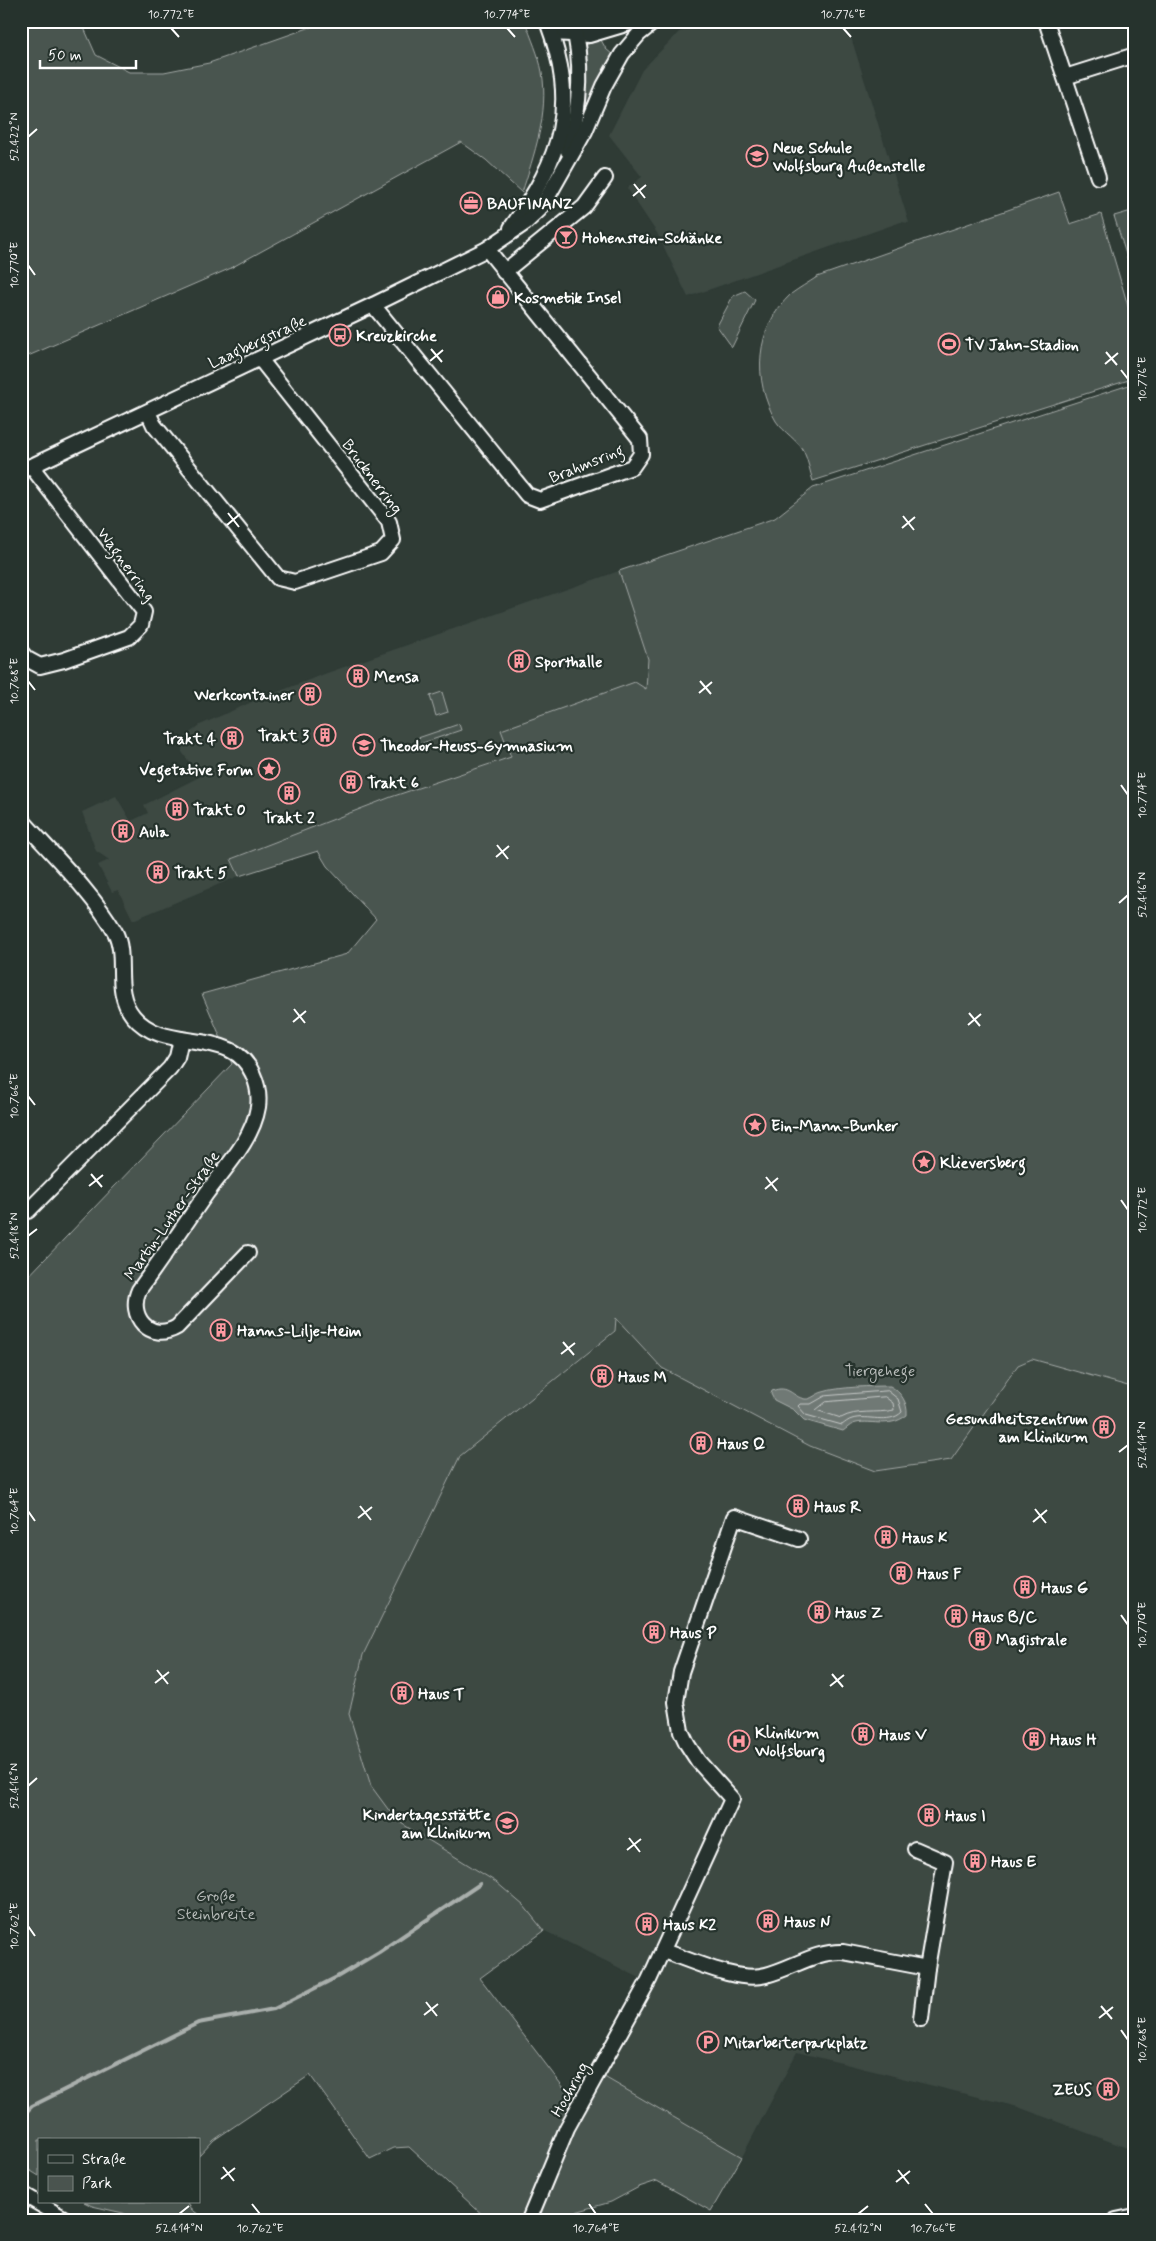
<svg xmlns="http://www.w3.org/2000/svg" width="1156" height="2241" font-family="Mynerve,sans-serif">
<rect width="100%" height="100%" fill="#2f3b35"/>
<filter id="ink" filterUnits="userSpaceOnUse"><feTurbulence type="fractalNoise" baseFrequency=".02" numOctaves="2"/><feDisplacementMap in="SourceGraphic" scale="10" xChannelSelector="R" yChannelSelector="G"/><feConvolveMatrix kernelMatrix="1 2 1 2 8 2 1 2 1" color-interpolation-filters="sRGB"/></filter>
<g filter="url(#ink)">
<g fill="#3c4842">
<polygon points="712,21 846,21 909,223 901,222 688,297 657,233 627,188 642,177 609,135 642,70 679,32"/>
<polygon points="619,571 648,659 646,689 593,730 391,797 231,859 239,876 133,920 118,890 112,892 98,865 109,860 96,851 82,812 116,796 131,821 148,813 144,805 203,775 196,764 192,766 182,752 182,739 200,725 254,701 327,673"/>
<polygon points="616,1317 662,1368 810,1446 875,1471 951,1460 1018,1365 1033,1359 1135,1388 1135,2151 1018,2107 797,2052 742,2157 601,2075 652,1984 545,1931 480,1978 336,1768 363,1655 460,1456 615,1332"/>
</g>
<g fill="#4a544f" stroke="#a4aaa7">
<path d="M21 21H81L96 55 129 72H164L209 63 328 21H525C531 38 539 55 542 72 549 114 534 154 522 193L486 160 461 142 229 269 28 356 21 336Z"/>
<polygon points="601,40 606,49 613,55 588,104 586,103 585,45"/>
<path d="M1059 192 1070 224 1101 214 1135 330V378L813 481C810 472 808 460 804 452 798 440 783 432 776 421 752 380 755 328 791 294 799 288 808 283 817 277Z"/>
<polygon points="1135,210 1135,283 1114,216"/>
<polygon points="745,291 755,300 732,347 717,326 733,296"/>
<polygon points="1135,383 1135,1388 1032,1359 1018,1365 951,1460 875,1471 810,1446 662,1368 616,1318 615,1331 460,1456 363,1655 349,1714 371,1786 396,1820 496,1882 524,1906 544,1931 480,1978 580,2109 601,2075 742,2157 711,2211 657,2181 639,2187 611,2202 547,2220 491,2220 486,2218 409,2147 393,2148 370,2159 310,2075 214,2140 199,2156 199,2140 39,2140 39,2176 21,2165 21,1284 232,1064 202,994 347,954 376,919 327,866 318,851 239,876 231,859 391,797 511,757 501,730 635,682 646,689 648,659 619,571 775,518 813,488"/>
<polygon points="442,692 448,712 436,716 430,696"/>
<polygon points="459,724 461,730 417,745 415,739"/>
<polygon points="84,2202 188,2202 191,2209 206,2220 137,2220 123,2213 92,2206"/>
</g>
<path fill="#707975" stroke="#a9afac" d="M890 1386C901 1392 908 1403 907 1415 888 1430 869 1418 853 1424 850 1425 846 1429 843 1431L804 1420 794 1410 774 1400 771 1394 772 1391C789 1384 792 1397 805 1399 811 1400 817 1393 823 1392 838 1387 873 1386 890 1386Z"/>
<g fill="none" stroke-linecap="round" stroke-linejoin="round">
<g stroke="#c6c9c8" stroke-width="1">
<path d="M888 1391 898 1399 902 1412C889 1425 867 1414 852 1419 848 1420 845 1423 842 1425L806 1415 798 1406 800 1404H811L825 1396Z"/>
<path d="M885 1397 893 1403 894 1410C876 1414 857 1409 841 1418L816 1410 826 1402Z"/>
</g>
<polyline stroke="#a9afac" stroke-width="4" points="21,2117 32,2106 198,2023 274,2009 337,1977 379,1952 480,1884"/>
<g stroke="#fff" stroke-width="18">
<g id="minor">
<polyline points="1046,21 1098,177"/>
<polyline points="552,33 589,35 636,21"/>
<polyline points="1065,77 1135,55"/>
<path d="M568 151C580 109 584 64 572 21"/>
<path d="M511 228C562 156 579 107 547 21"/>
<polyline points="504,272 584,207 605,178"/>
<polyline points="373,305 527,495 540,500 632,467 641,454 640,439 487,249"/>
<polyline points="148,412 154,425 278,578 295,582 381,553 393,540 389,522 260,359"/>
<polyline points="21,471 373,305 487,249 525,223 539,210 547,198 585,131 604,86 622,54 639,34 655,21"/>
<polyline points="21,652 27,659 40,666 64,660 129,637 141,625 144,612 31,466"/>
<path d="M21 819C51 853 93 893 115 932 128 957 112 990 133 1016 158 1046 198 1035 230 1050 250 1059 261 1085 258 1107 253 1139 225 1168 206 1194 184 1226 162 1258 139 1290 127 1316 150 1343 177 1327L248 1253"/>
<polyline points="28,1211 170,1068 177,1057 181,1039"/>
<polyline points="915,1849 945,1862 927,1968 921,2019"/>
<path d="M663 1951C691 1960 738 1983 766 1975 793 1968 815 1951 843 1952L927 1968"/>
<polyline points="21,2193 67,2220"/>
<polyline points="529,2220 567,2128 649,1980 732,1799 698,1761 687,1744 681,1731 676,1702 681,1672 734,1517 799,1539"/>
<polyline points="1116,2220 1135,2216"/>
</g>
</g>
<use href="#minor" stroke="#26332d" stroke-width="14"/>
</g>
</g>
<path fill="none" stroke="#fff" stroke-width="2" d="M171 28 179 37M507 28 515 37M843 28 851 37M28 137 37 129M634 184 645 198M633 196 646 185M28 265 35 275M431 349 442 362M1106 352 1117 365M430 361 443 350M1105 364 1118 353M1121 370 1128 379M228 513 239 527M903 516 914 530M227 525 240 514M902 528 915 517M28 681 35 690M700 681 711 694M699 693 712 682M1121 785 1128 795M497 845 508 859M496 857 509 846M1119 903 1128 895M294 1009 305 1023M969 1013 980 1026M293 1022 306 1011M968 1025 981 1014M28 1096 35 1105M91 1174 102 1187M766 1177 777 1191M89 1186 103 1175M765 1189 778 1178M1121 1200 1128 1210M28 1236 37 1229M563 1342 574 1355M561 1354 575 1343M1119 1452 1128 1445M360 1506 371 1520M1035 1509 1046 1523M28 1511 35 1521M358 1518 372 1507M1033 1522 1047 1510M1121 1615 1128 1625M157 1670 168 1684M832 1674 843 1687M155 1683 169 1672M830 1686 844 1675M28 1786 37 1778M629 1838 640 1852M627 1850 641 1839M28 1926 35 1936M426 2002 437 2016M1101 2006 1112 2019M424 2015 438 2004M1099 2018 1113 2007M1121 2030 1128 2040M223 2167 234 2181M898 2170 909 2184M221 2179 235 2168M896 2182 910 2171M252 2204 260 2214M589 2204 596 2214M925 2204 933 2214M179 2214 189 2206M858 2214 868 2206"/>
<defs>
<g id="school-ring" transform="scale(1.125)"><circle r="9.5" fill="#26332d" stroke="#ff9aa2" stroke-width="1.5"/><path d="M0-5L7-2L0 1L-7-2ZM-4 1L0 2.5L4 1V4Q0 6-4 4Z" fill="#ff9aa2"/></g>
<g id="office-ring" transform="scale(1.125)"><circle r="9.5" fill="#26332d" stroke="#ff9aa2" stroke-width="1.5"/><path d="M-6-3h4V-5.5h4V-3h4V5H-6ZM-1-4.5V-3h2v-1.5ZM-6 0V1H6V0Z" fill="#ff9aa2"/></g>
<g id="bar-ring" transform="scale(1.125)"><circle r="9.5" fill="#26332d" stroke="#ff9aa2" stroke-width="1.5"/><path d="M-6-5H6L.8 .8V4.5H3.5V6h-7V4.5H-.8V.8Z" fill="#ff9aa2"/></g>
<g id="shop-ring" transform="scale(1.125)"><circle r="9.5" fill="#26332d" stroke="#ff9aa2" stroke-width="1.5"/><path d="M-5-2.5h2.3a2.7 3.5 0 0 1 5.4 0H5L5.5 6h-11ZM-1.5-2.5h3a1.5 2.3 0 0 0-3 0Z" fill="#ff9aa2"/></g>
<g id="bus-ring" transform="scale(1.125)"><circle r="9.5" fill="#26332d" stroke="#ff9aa2" stroke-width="1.5"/><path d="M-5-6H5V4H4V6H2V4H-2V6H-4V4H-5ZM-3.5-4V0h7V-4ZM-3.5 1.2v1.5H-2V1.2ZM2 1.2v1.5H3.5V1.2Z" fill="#ff9aa2"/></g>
<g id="stadium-ring" transform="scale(1.125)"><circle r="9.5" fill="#26332d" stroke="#ff9aa2" stroke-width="1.5"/><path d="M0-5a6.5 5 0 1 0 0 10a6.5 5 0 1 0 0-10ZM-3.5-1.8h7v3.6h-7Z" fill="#ff9aa2"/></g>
<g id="building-ring" transform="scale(1.125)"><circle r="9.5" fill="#26332d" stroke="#ff9aa2" stroke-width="1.5"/><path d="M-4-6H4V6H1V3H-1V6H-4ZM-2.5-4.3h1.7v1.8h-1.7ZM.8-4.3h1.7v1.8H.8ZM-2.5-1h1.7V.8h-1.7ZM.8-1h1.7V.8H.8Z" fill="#ff9aa2"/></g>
<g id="sight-ring" transform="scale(1.125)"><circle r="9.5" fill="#26332d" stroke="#ff9aa2" stroke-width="1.5"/><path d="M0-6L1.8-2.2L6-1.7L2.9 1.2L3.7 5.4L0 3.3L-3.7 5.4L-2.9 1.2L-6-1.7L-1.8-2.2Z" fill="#ff9aa2"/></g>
<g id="hospital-ring" transform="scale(1.125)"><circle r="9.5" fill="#26332d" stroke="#ff9aa2" stroke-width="1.5"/><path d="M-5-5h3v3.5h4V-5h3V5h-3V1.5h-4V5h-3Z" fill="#ff9aa2"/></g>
<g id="parking-ring" transform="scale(1.125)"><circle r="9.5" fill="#26332d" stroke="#ff9aa2" stroke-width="1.5"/><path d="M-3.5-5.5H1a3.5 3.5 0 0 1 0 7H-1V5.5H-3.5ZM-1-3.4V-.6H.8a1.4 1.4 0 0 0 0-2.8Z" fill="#ff9aa2"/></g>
</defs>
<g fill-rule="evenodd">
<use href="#school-ring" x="757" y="156"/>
<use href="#office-ring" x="471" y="203"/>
<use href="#bar-ring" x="566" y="237"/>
<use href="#shop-ring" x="498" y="297"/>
<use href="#bus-ring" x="340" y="335"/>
<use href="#stadium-ring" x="949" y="344"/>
<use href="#building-ring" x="519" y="661"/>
<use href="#building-ring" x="358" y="676"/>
<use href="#building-ring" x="310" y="694"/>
<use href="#building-ring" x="325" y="735"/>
<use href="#building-ring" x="232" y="738"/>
<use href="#school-ring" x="364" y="745"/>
<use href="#sight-ring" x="269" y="769"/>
<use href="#building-ring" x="351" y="782"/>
<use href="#building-ring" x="289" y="793"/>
<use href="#building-ring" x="177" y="809"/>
<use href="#building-ring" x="123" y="831"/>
<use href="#building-ring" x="158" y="872"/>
<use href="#sight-ring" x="755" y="1125"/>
<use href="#sight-ring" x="924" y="1162"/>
<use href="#building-ring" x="221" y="1330"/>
<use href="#building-ring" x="602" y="1376"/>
<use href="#building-ring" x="1104" y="1427"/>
<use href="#building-ring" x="701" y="1443"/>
<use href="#building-ring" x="798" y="1506"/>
<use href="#building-ring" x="886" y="1537"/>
<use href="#building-ring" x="901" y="1573"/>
<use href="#building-ring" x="1025" y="1587"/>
<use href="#building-ring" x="819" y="1612"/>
<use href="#building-ring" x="956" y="1616"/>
<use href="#building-ring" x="654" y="1632"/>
<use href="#building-ring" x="980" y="1639"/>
<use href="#building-ring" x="402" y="1693"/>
<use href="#building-ring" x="863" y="1734"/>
<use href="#building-ring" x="1034" y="1739"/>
<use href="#hospital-ring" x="739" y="1741"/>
<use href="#building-ring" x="929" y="1815"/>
<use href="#school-ring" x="507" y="1823"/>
<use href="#building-ring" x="975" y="1861"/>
<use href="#building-ring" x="768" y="1921"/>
<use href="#building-ring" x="647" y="1924"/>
<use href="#parking-ring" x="708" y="2042"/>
<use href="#building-ring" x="1108" y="2089"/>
</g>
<g text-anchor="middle" stroke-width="4.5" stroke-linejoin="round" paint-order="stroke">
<g font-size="16" font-weight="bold" fill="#fff" stroke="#26332d" text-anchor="start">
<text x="773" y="153">Neue Schule<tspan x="773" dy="18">Wolfsburg Außenstelle</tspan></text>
<text x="487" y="209">BAUFINANZ</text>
<text x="582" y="243">Hohenstein-Schänke</text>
<text x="514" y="303">Kosmetik Insel</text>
<text x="356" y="341">Kreuzkirche</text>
<text x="965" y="350">TV Jahn-Stadion</text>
<text x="535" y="667">Sporthalle</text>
<text x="374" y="682">Mensa</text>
<text x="294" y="700" text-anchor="end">Werkcontainer</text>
<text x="309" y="741" text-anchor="end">Trakt 3</text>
<text x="216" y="744" text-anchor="end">Trakt 4</text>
<text x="380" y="751">Theodor-Heuss-Gymnasium</text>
<text x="253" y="775" text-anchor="end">Vegetative Form</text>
<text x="367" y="788">Trakt 6</text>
<text x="193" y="815">Trakt 0</text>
<text x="289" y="823" text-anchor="middle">Trakt 2</text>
<text x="139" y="837">Aula</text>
<text x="174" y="878">Trakt 5</text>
<text x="771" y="1131">Ein-Mann-Bunker</text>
<text x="940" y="1168">Klieversberg</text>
<text x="237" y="1336">Hanns-Lilje-Heim</text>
<text x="618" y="1382">Haus M</text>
<text x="1088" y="1424" text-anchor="end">Gesundheitszentrum<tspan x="1088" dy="18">am Klinikum</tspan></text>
<text x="717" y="1449">Haus Q</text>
<text x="814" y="1512">Haus R</text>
<text x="902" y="1543">Haus K</text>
<text x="917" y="1579">Haus F</text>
<text x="1041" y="1593">Haus G</text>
<text x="835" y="1618">Haus Z</text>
<text x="972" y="1622">Haus B/C</text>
<text x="670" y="1638">Haus P</text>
<text x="996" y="1645">Magistrale</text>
<text x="418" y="1699">Haus T</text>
<text x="755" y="1738">Klinikum<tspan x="755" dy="18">Wolfsburg</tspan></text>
<text x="879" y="1740">Haus V</text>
<text x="1050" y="1745">Haus H</text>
<text x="491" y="1820" text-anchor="end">Kindertagesstätte<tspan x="491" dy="18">am Klinikum</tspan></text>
<text x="945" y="1821">Haus I</text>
<text x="991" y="1867">Haus E</text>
<text x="784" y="1927">Haus N</text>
<text x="663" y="1930">Haus K2</text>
<text x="724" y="2048">Mitarbeiterparkplatz</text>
<text x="1092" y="2095" text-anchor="end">ZEUS</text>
</g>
<g font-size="16" fill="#fff" stroke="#26332d">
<text transform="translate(257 341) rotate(-25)" y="6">Laagbergstraße</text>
<text transform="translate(586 463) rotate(-22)" y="6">Brahmsring</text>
<text transform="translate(373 476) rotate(53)" y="6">Brucknerring</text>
<text transform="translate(127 564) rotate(54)" y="6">Wagnerring</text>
<text transform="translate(171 1215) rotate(-55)" y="6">Martin-Luther-Straße</text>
<text transform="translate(569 2089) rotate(-61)" y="6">Hochring</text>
</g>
<g font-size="16" fill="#b7bbb9" stroke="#26332d">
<text x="880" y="1376">Tiergehege</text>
<text x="216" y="1901">Große<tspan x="216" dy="18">Steinbreite</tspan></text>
</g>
</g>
<rect width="1156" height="2241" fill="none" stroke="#26332d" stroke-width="55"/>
<rect x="38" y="2138" width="162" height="65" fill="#26332d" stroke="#7d8581"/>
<rect x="48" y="2155" width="25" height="8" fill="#26332d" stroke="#7d8581"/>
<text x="82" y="2164" font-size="15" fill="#ffffff">Straße</text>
<rect x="48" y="2176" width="25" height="15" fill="#4a544f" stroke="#7d8581"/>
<text x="82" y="2188" font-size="15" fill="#ffffff">Park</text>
<path d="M40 60v8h96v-8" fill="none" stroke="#ffffff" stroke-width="2.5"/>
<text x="48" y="60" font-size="15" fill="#ffffff" stroke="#26332d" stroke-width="4" paint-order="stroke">50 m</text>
<rect x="28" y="28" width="1100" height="2186" fill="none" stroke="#fff" stroke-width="2"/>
<g font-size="12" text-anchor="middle" fill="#fff">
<text x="171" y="18">10.772°E</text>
<text x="507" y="18">10.774°E</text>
<text x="843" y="18">10.776°E</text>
<text transform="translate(14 137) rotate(-90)" y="4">52.422°N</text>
<text transform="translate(14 265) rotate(-90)" y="4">10.770°E</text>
<text transform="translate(1142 379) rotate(-90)" y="4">10.776°E</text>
<text transform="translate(14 681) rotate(-90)" y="4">10.768°E</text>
<text transform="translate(1142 795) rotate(-90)" y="4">10.774°E</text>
<text transform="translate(1142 895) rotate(-90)" y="4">52.416°N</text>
<text transform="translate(14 1096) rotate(-90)" y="4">10.766°E</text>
<text transform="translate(1142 1210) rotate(-90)" y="4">10.772°E</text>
<text transform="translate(14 1236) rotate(-90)" y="4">52.418°N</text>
<text transform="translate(1142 1445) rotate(-90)" y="4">52.414°N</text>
<text transform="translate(14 1511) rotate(-90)" y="4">10.764°E</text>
<text transform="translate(1142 1625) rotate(-90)" y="4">10.770°E</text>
<text transform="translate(14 1786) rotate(-90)" y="4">52.416°N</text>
<text transform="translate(14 1926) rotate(-90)" y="4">10.762°E</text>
<text transform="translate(1142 2040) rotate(-90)" y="4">10.768°E</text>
<text x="179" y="2232">52.414°N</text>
<text x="260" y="2232">10.762°E</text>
<text x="596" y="2232">10.764°E</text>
<text x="858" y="2232">52.412°N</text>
<text x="933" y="2232">10.766°E</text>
</g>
</svg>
